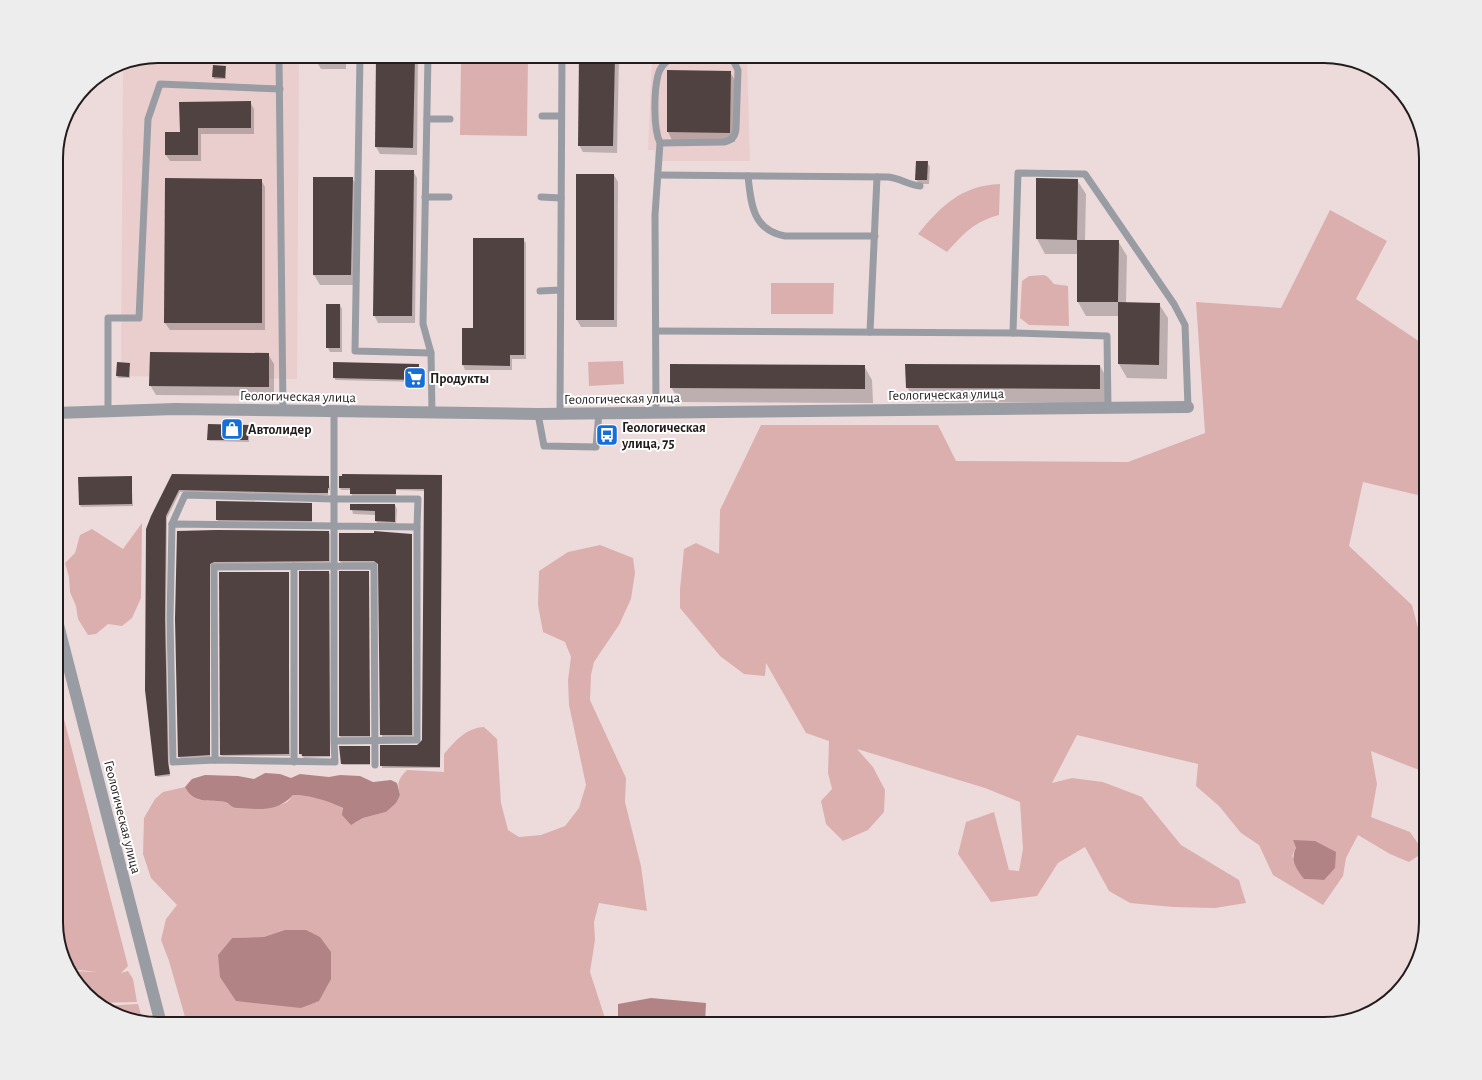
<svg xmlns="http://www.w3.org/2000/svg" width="1482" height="1080" font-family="'Alegreya Sans',sans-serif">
<rect width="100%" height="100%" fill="#eddbdb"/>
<g fill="#eacece">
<polygon points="158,56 299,56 297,379 116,376 117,362 121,362 123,63"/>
<polygon points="652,56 747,56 750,161 655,161 655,150 648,150"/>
</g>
<g fill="#dcafaf" fill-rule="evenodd">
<polygon points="461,56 528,56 527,136 460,135"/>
<path d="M1000 184 999 215C974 222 964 233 947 252L918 234C942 205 961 186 1000 184Z"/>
<path d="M1330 210 1387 241 1356 299 1426 346V497L1363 482 1349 546 1412 605 1423 647H1426V767L1424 772 1371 751 1377 784 1371 817 1410 832 1424 852 1409 862 1390 854 1358 835 1346 858 1343 876 1323 905 1273 875 1259 845 1241 833 1219 806 1196 786 1198 764 1077 735 1052 783 1072 778 1103 782 1142 797 1181 845 1239 880 1246 903 1215 908 1173 907 1130 903 1109 891 1085 847 1058 863 1037 896 991 902 958 854 966 822 994 812 1009 870 1019 871 1023 849 1020 802 985 788 857 749 873 767 885 790 884 812 868 830 843 841 826 824 821 801 832 789 828 773 829 741 806 733 766 663 765 676 744 674 720 656 680 608V589L684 549 696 543 719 554 720 510 761 425H938L956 461 1128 462 1205 433 1196 302 1281 308ZM1293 840 1324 880 1304 879 1292 856 1296 848Z"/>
<polygon points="1044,275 1048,277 1054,284 1068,286 1069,326 1029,325 1020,318 1022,281 1029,276"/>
<polygon points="771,283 834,283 833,314 771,314"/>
<polygon points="623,361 624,384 589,386 588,362"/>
<polygon points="142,523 141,598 132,618 122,626 108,624 96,634 88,635 78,619 76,606 70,592 69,577 65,563 75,553 80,535 92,529 123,549"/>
<path d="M600 545 633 558 635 573 631 599 619 625 594 662 591 675 590 700 626 778 625 802 641 866 647 911 599 903 594 922 595 940 590 972 604 1015V1024H187L169 961 161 940 166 919 177 905 151 878 143 854 144 818 155 799 163 792 185 787C192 805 209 799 225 802 229 803 232 807 235 808 246 809 277 808 287 802 289 801 291 797 293 795 308 795 330 799 342 808 347 812 351 818 355 823L363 818 386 812 400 795C397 783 398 779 407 770L444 772V754C456 740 466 728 484 727L497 739 501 803 508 830 519 837 541 835 565 826 579 808 586 785 569 705 568 680 571 657 565 642 543 632 538 605 539 571 568 552ZM264 937 218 955 232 938Z"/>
<polygon points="56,688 128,966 121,973 128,971 133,979 137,1002 96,1003 69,971 98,972 69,969 56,928"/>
<polygon points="138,1004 143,1021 125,1018 101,1006"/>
</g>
<g fill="#b28384">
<path d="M265 773 280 774 291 778 300 774 329 777 340 775 360 776 373 782 391 780 397 783 400 795 396 803 386 812 363 818 351 825 342 815 343 808C329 801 310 795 293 795 277 813 257 809 236 808 232 808 229 803 225 802 210 799 193 805 185 787L192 779 205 775 238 776 254 779Z"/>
<path d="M1293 840 1315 841 1336 852 1335 868 1324 880 1304 879C1296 868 1290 861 1296 848Z"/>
<polygon points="285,930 306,930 320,937 331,952 331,979 319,1001 301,1008 236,1001 220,977 218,955 232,938 264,937"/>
<polygon points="651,998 706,1003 705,1024 618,1024 618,1004"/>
</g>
<g fill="#0003">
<polygon points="317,56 346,56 346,69 321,69 317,62"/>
<polygon points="377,56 418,56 417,155 380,154 376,147"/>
<polygon points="580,56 619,56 617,153 583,152 579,145"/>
<polygon points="225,67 226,79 214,79 213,77"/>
<polygon points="730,72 736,82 735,142 673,142 668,132"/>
<polygon points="250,102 254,109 254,134 201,134 201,161 170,161 166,155 181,133"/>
<polygon points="927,162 930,167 929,184 919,184 916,179"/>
<polygon points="413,171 417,178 415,323 378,323 374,315"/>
<polygon points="614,175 618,182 617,327 581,327 577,320"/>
<polygon points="314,178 352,178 358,187 356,285 320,285 314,275"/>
<polygon points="1037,179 1077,180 1086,194 1085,241 1118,241 1127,256 1126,303 1159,304 1168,318 1167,379 1127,378 1119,364 1119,316 1086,316 1078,302 1078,254 1045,254 1037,239"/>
<polygon points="261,180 265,187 265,330 170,330 165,323"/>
<polygon points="523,239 526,243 526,359 512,359 512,370 465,370 463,365 463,329 474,329"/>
<polygon points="340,305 342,309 342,352 330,352 328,348"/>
<polygon points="268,354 274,364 274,396 156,395 150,385"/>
<polygon points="334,363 419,365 419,382 335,380"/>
<polygon points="129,364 130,378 118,378 117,376"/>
<polygon points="864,366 872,380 873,403 680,402 671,387"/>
<polygon points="1100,366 1108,380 1108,403 915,402 907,387"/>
<polygon points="248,426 249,442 209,441 208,439"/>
<polygon points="173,475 328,477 330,490 328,490 328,495 313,495 180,492 167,518 166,622 169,765 170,776 157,777 147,529"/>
<polygon points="442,476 440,768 382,768 381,746 417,746 423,741 424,491 396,490 396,496 352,496 351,490 341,490 340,488"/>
<polygon points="131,477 133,506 81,507 80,505 79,478"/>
<polygon points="311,504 312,522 218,521 217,519"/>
<polygon points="351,505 395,505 397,509 396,525 378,525 376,521 376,515 353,514"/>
<polygon points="178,532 328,532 330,534 330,563 215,564 210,567 210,757 180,758 179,756"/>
<polygon points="411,535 413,737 382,737 380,566 376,563 341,563 340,561"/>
<polygon points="300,572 328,572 330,574 330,757 304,758 300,754"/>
<polygon points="368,572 370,737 341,738 340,736"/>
<polygon points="288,573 290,756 222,756 221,755"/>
<polygon points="369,747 370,765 343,765 342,763"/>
</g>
<g fill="#514242">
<polygon points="376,56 415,56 413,148 375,147"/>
<polygon points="579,56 615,56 613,146 578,146"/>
<polygon points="213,65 226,66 225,78 212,77"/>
<polygon points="667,70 731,71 730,133 667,132"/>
<polygon points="251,101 251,128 198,128 198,155 165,155 165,132 180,132 179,102"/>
<polygon points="916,161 928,161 927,180 915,180"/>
<polygon points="375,170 414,170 412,316 373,316"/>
<rect x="576" y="174" width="38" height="146"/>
<polygon points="313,177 353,177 351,275 313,275"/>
<polygon points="165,178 262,179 262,323 164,323"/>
<polygon points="1036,178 1078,179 1077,240 1036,239"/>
<polygon points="473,238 524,238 524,355 510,355 510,366 462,365 462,328 473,328"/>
<polygon points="1077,240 1119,240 1118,302 1077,302"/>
<polygon points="1118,302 1160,303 1159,365 1118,364"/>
<rect x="326" y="304" width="14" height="44"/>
<polygon points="150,352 269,353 269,387 149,386"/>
<polygon points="117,362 130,363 129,377 116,376"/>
<polygon points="333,362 419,364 419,380 333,378"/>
<polygon points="670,364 865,365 865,389 670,388"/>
<polygon points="905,364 1100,365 1100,389 906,388"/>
<polygon points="208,424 249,425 248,440 207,440"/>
<polygon points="172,474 329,476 329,488 328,488 328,493 312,493 179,490 166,516 165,619 168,762 170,774 155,776 145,690 146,529 151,516"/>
<polygon points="342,474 442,475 440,767 380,766 380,745 417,745 422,740 424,489 396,489 396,494 350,494 350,488 339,488 339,476 342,476"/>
<polygon points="132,476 132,504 79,505 78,477"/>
<polygon points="216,501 312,503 312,521 216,520"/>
<polygon points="350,504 395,504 395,522 375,521 375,511 350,510"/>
<polygon points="216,530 329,531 329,561 214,562 210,564 210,755 178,757 175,619 177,531"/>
<polygon points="374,531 412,534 412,735 380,735 378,564 374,561 339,561 339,533 374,533"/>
<polygon points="299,571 329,571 330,756 302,756 302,754 299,754"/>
<polygon points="339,571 369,571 370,736 339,736"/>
<polygon points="219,572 289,572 289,754 220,755"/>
<polygon points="339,746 370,746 370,764 341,764"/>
</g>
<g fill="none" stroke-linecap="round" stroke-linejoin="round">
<g stroke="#999da3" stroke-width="7">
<polyline points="279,56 283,410"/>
<polyline points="360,56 355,351 431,353"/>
<polyline points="428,56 423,324 431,353 432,413"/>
<polyline points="542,116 561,116"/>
<polyline points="427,119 450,119"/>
<path d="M658 175 888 177C900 178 908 185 920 186"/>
<path d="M748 176C751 203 752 230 785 236H875"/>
<polyline points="425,197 449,197"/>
<polyline points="541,197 561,198"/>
<polyline points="540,291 560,290"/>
<polyline points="656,331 1013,333 1107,336 1108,408"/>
<polyline points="870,332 877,177"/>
<polyline points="1013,333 1018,173 1085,174 1174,304 1185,325 1188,407"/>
<polyline points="108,411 108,318 139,318 148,119 160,84 280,89"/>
<polyline points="334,411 334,741 335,762 215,760 173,762 170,619 172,524 417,527 417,740 334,741"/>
<path d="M656 412 655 215 660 143C653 128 654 91 658 75 660 67 665 62 671 58L727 57 734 62 738 70 736 129C735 137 732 140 724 142L660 143"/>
<polyline points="538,414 544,446 596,447 599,412"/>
<polyline points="560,414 562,56"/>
<polyline points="172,524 185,495 334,499 418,499 417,527"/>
<polyline points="294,566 294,762"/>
<polyline points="215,760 214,567 374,566 375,765"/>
</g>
<g stroke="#999da3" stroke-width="12">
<polyline points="56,413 175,409 538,414 1188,407"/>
<polyline points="56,617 161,1024"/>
</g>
</g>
<defs>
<g id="supermarket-square" transform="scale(1.15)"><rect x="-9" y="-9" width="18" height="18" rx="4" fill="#166ed8" stroke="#fff"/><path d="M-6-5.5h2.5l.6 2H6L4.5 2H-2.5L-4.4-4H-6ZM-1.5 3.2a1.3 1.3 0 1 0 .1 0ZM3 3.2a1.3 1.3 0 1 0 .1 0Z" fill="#fff"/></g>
<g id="shop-square" transform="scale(1.15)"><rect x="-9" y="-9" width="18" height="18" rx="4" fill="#166ed8" stroke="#fff"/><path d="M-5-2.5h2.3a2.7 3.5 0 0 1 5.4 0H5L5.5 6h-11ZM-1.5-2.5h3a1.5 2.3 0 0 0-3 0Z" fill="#fff"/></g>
<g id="bus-square" transform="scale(1.15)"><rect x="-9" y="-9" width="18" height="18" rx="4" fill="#166ed8" stroke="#fff"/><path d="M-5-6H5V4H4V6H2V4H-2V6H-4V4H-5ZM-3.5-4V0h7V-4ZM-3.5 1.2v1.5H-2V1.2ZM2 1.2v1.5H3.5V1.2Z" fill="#fff"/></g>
</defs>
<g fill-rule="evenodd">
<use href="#supermarket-square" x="415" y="378"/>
<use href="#shop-square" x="232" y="429"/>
<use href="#bus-square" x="607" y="435"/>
</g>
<g text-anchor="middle" stroke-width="4" stroke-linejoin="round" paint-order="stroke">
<g font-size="14" font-weight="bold" fill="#231c1c" stroke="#fff" text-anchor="start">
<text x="430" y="383">Продукты</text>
<text x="622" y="432">Геологическая<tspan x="622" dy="16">улица, 75</tspan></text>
<text x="248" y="434">Автолидер</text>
</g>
<g font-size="14" fill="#231c1c" stroke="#fff">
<text transform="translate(946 394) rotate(-1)" y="5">Геологическая улица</text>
<text transform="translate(298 396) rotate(1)" y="5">Геологическая улица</text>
<text transform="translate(622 398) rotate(-1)" y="5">Геологическая улица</text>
<text transform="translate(123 817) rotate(76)" y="5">Геологическая улица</text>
</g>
</g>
<path d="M0 0H1482V1080H0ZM158 63H1324A95 95 0 0 1 1419 158V922A95 95 0 0 1 1324 1017H158A95 95 0 0 1 63 922V158A95 95 0 0 1 158 63Z" fill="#ededed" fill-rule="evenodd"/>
<path fill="none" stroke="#231c1c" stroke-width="2" d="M158 63H1324A95 95 0 0 1 1419 158V922A95 95 0 0 1 1324 1017H158A95 95 0 0 1 63 922V158A95 95 0 0 1 158 63Z"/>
</svg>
